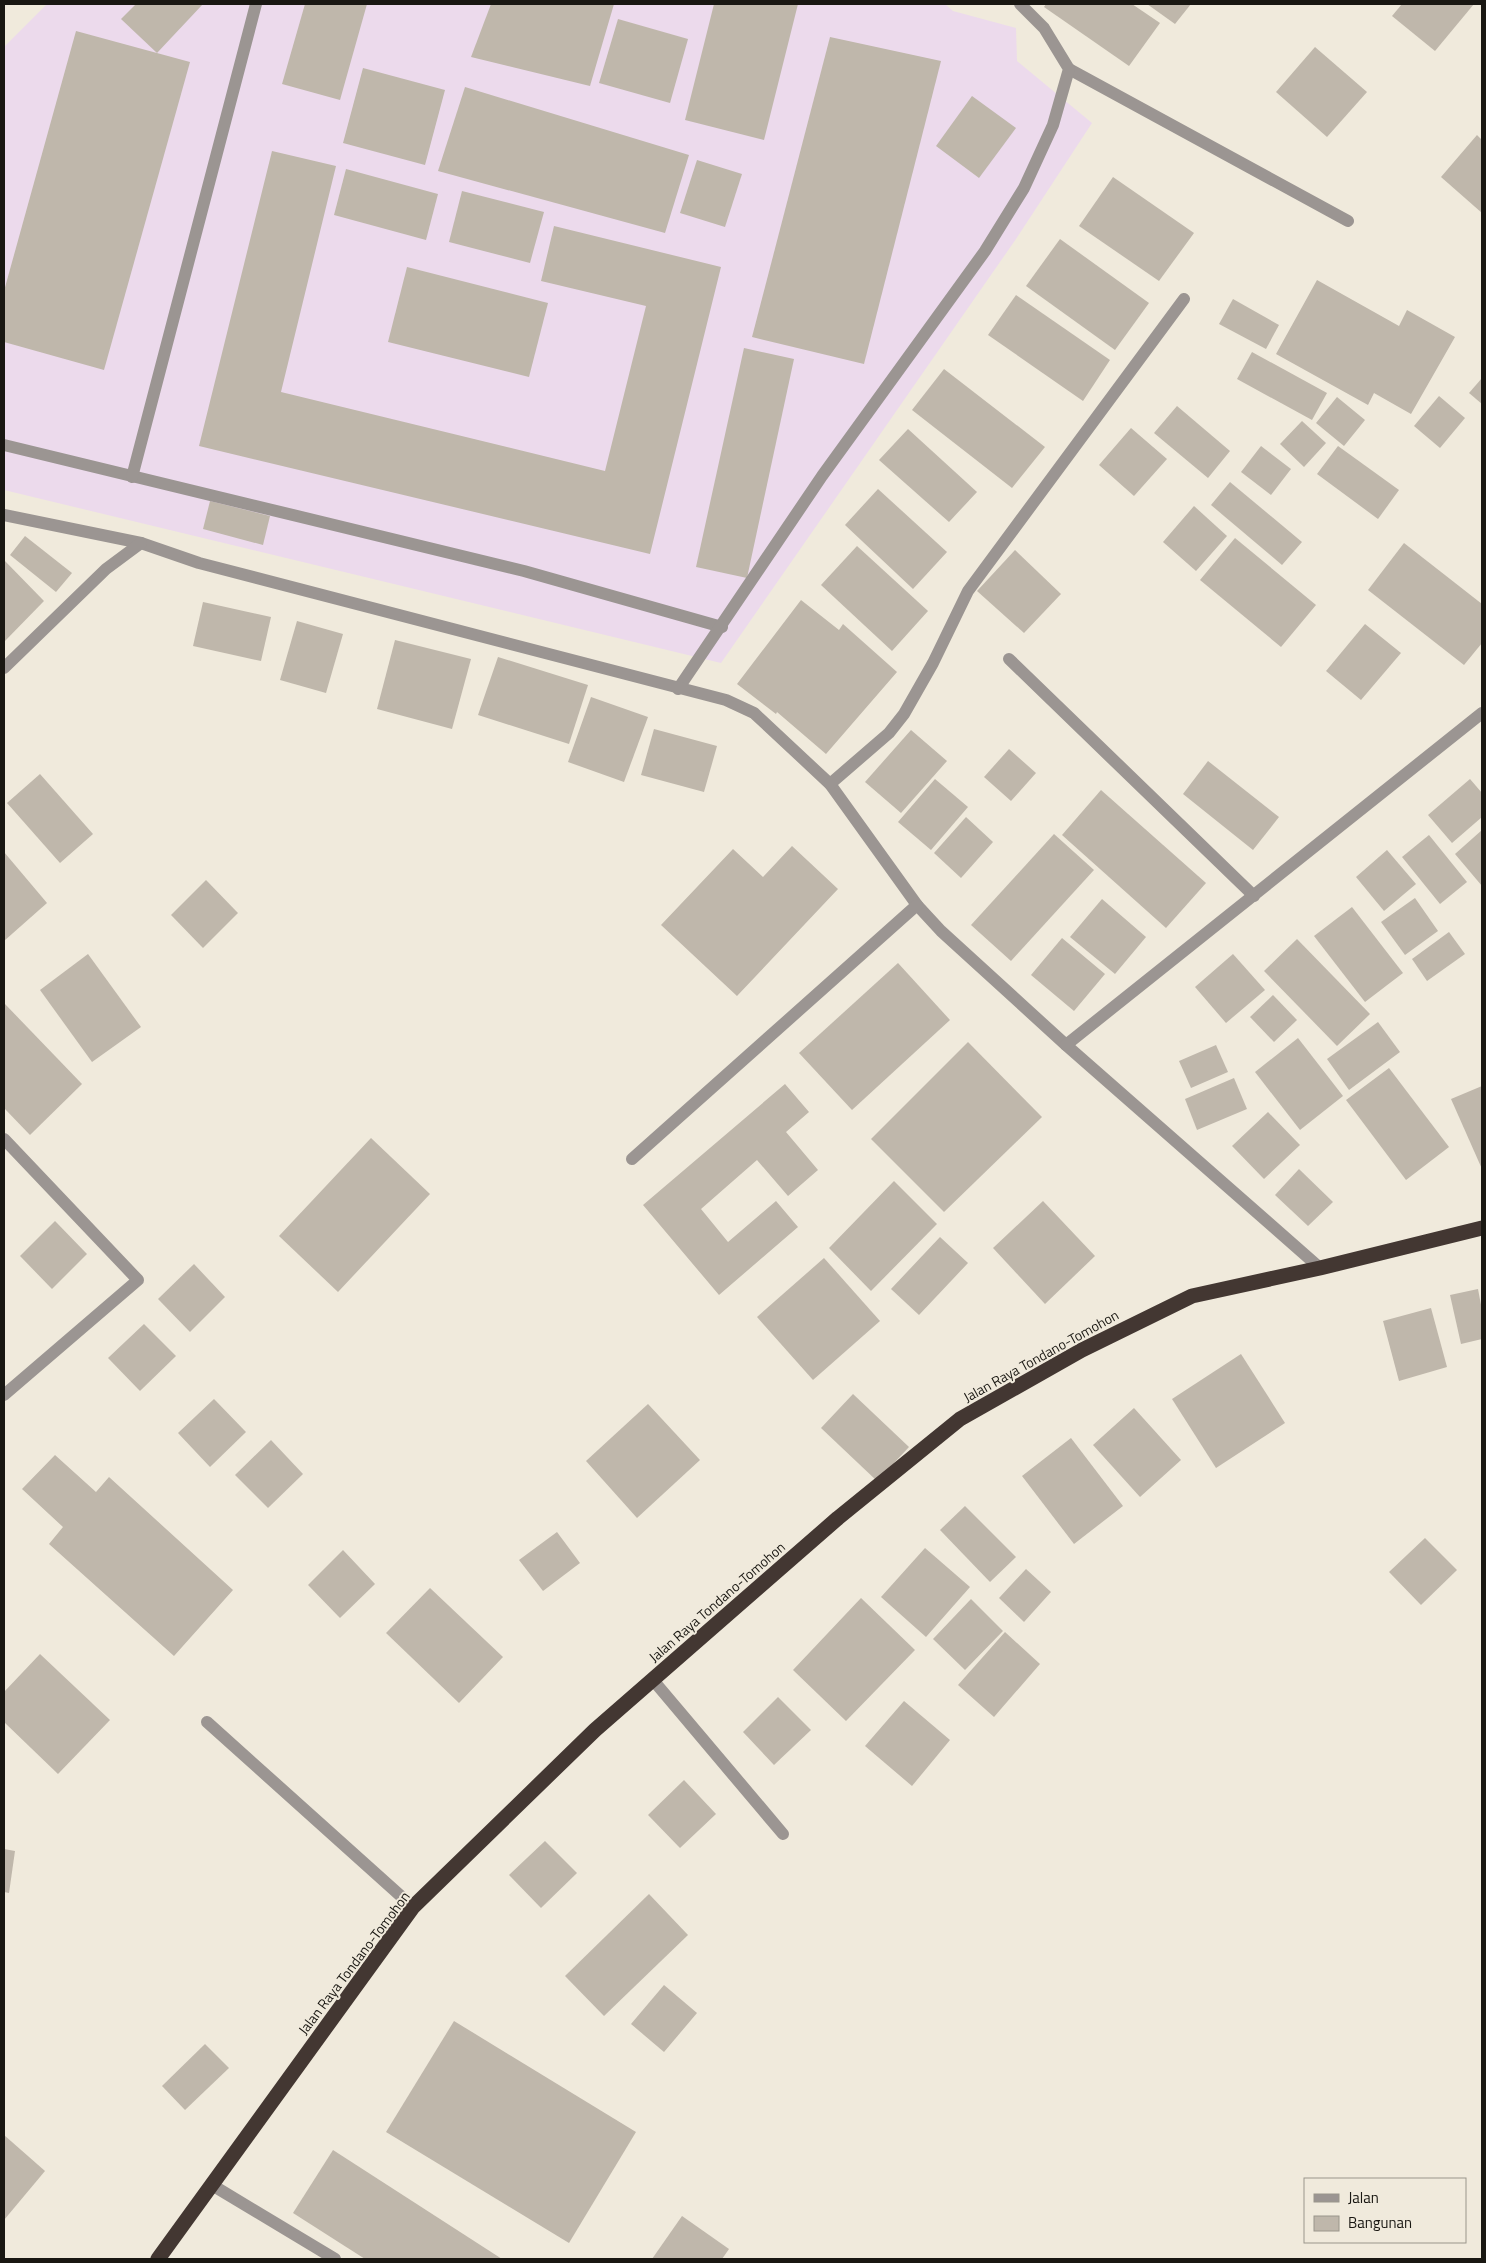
<svg xmlns="http://www.w3.org/2000/svg" width="1486" height="2263" font-family="'Titillium Web',sans-serif">
<rect width="100%" height="100%" fill="#f0eadc"/>
<polygon fill="#ecdaec" points="47,4 945,4 953,11 1016,28 1017,61 1092,123 1016,239 721,663 4,490 4,47"/>
<g fill="#bfb7ab">
<polygon points="136,4 203,4 157,53 121,19"/>
<polygon points="305,4 367,4 340,100 282,84"/>
<polygon points="491,4 614,4 590,86 471,57"/>
<polygon points="714,4 798,4 764,140 685,120"/>
<polygon points="1046,4 1132,4 1160,23 1129,66 1044,7"/>
<polygon points="1147,4 1191,4 1175,24"/>
<polygon points="1402,4 1474,4 1435,51 1392,16"/>
<polygon points="618,19 688,39 670,103 599,83"/>
<polygon points="76,31 190,62 104,370 4,342 4,291"/>
<polygon points="830,37 941,61 864,364 752,337"/>
<polygon points="1315,47 1367,92 1327,137 1276,92"/>
<polygon points="363,68 445,90 425,165 343,143"/>
<polygon points="465,87 689,155 665,233 438,171"/>
<polygon points="972,96 1016,128 979,178 936,146"/>
<polygon points="1477,135 1482,140 1482,213 1441,177"/>
<polygon points="272,151 336,166 281,392 605,471 646,306 541,281 554,226 721,267 650,554 199,446"/>
<polygon points="697,160 742,174 725,227 680,213"/>
<polygon points="346,169 438,194 426,240 334,215"/>
<polygon points="1113,177 1194,233 1159,281 1079,226"/>
<polygon points="462,191 544,212 530,263 449,242"/>
<polygon points="1060,239 1149,303 1115,350 1026,286"/>
<polygon points="407,267 548,303 529,377 388,342"/>
<polygon points="1317,280 1399,326 1407,310 1455,337 1411,414 1374,393 1368,405 1276,354"/>
<polygon points="1016,295 1110,360 1083,401 988,335"/>
<polygon points="1233,299 1279,325 1266,349 1219,324"/>
<polygon points="744,348 794,359 747,578 696,567"/>
<polygon points="1252,352 1327,393 1312,420 1237,379"/>
<polygon points="944,369 1045,447 1012,488 912,410"/>
<polygon points="1482,378 1482,404 1469,393"/>
<polygon points="1439,396 1465,418 1440,448 1414,426"/>
<polygon points="1337,397 1365,420 1344,446 1316,423"/>
<polygon points="1177,406 1230,451 1208,478 1154,433"/>
<polygon points="1302,421 1326,443 1304,467 1280,444"/>
<polygon points="1131,428 1167,459 1134,496 1099,465"/>
<polygon points="908,429 977,492 949,522 879,460"/>
<polygon points="1261,446 1291,469 1271,495 1241,472"/>
<polygon points="1338,446 1399,490 1378,519 1317,474"/>
<polygon points="1230,482 1302,542 1282,565 1211,505"/>
<polygon points="878,489 947,552 913,589 845,525"/>
<polygon points="210,501 270,516 263,545 203,529"/>
<polygon points="1194,506 1227,536 1196,571 1163,542"/>
<polygon points="25,536 72,573 56,592 10,555"/>
<polygon points="1235,538 1316,605 1281,647 1200,580"/>
<polygon points="1404,543 1482,604 1482,643 1464,665 1368,590"/>
<polygon points="857,546 928,611 892,651 821,585"/>
<polygon points="1015,550 1061,594 1024,633 977,591"/>
<polygon points="4,560 44,601 4,642"/>
<polygon points="801,600 839,630 843,624 897,672 826,754 777,712 776,714 737,684"/>
<polygon points="203,602 271,617 261,661 193,646"/>
<polygon points="297,621 343,634 326,693 280,680"/>
<polygon points="1365,624 1401,653 1361,700 1326,671"/>
<polygon points="395,640 471,659 452,729 377,709"/>
<polygon points="498,657 588,685 569,744 478,715"/>
<polygon points="591,697 648,717 624,782 568,762"/>
<polygon points="654,729 717,746 704,792 641,775"/>
<polygon points="911,730 947,761 901,813 865,782"/>
<polygon points="1009,749 1036,773 1011,801 984,777"/>
<polygon points="1208,761 1279,817 1253,850 1183,794"/>
<polygon points="40,774 93,834 60,863 7,803"/>
<polygon points="935,779 968,807 931,850 898,822"/>
<polygon points="1470,779 1482,793 1482,817 1452,843 1428,815"/>
<polygon points="1101,790 1206,883 1166,928 1062,835"/>
<polygon points="966,817 993,842 961,878 934,853"/>
<polygon points="1482,830 1482,886 1455,854"/>
<polygon points="1054,834 1094,870 1011,961 971,925"/>
<polygon points="1429,835 1467,882 1440,904 1402,857"/>
<polygon points="792,846 838,889 737,996 661,925 733,849 763,877"/>
<polygon points="1387,850 1416,884 1384,911 1356,877"/>
<polygon points="4,852 47,903 4,941"/>
<polygon points="206,880 238,913 203,948 171,915"/>
<polygon points="1415,898 1438,931 1405,955 1381,922"/>
<polygon points="1102,899 1146,937 1115,974 1070,937"/>
<polygon points="1352,907 1403,973 1365,1002 1314,936"/>
<polygon points="1449,932 1465,954 1427,981 1412,959"/>
<polygon points="1062,938 1105,974 1074,1011 1031,975"/>
<polygon points="1297,939 1370,1014 1337,1046 1264,971"/>
<polygon points="88,954 141,1027 92,1062 40,990"/>
<polygon points="1233,954 1265,990 1226,1023 1195,987"/>
<polygon points="898,963 950,1020 852,1110 799,1053"/>
<polygon points="1273,995 1297,1020 1274,1042 1250,1017"/>
<polygon points="4,1003 82,1084 30,1135 4,1108"/>
<polygon points="1378,1022 1400,1052 1349,1090 1327,1059"/>
<polygon points="1298,1038 1343,1096 1300,1130 1255,1072"/>
<polygon points="968,1042 1042,1117 944,1212 871,1139"/>
<polygon points="1216,1045 1228,1072 1191,1088 1179,1061"/>
<polygon points="1389,1068 1449,1147 1406,1180 1346,1100"/>
<polygon points="1234,1078 1247,1109 1197,1130 1185,1099"/>
<polygon points="785,1084 809,1112 786,1132 818,1170 788,1196 757,1160 701,1209 728,1242 776,1201 798,1227 719,1295 643,1205"/>
<polygon points="1482,1086 1482,1169 1451,1099"/>
<polygon points="1268,1112 1300,1145 1264,1179 1232,1146"/>
<polygon points="371,1138 430,1194 338,1292 279,1236"/>
<polygon points="1299,1169 1333,1202 1308,1226 1275,1195"/>
<polygon points="894,1181 937,1224 871,1291 829,1248"/>
<polygon points="1043,1201 1095,1256 1045,1304 993,1248"/>
<polygon points="55,1221 87,1254 52,1289 20,1256"/>
<polygon points="940,1237 968,1263 919,1315 891,1289"/>
<polygon points="824,1258 880,1321 813,1380 757,1317"/>
<polygon points="194,1264 225,1297 190,1332 158,1299"/>
<polygon points="1478,1289 1482,1310 1482,1339 1461,1344 1450,1295"/>
<polygon points="1431,1308 1447,1367 1399,1381 1383,1321"/>
<polygon points="144,1324 176,1356 140,1391 108,1358"/>
<polygon points="1241,1354 1285,1423 1216,1468 1172,1399"/>
<polygon points="853,1394 909,1447 877,1481 821,1428"/>
<polygon points="214,1399 246,1432 210,1467 178,1433"/>
<polygon points="648,1404 700,1460 637,1518 586,1461"/>
<polygon points="1134,1408 1181,1460 1140,1497 1093,1445"/>
<polygon points="1071,1438 1123,1506 1074,1544 1022,1476"/>
<polygon points="271,1440 303,1474 268,1508 235,1475"/>
<polygon points="55,1455 96,1492 109,1477 233,1590 174,1656 49,1544 63,1527 22,1489"/>
<polygon points="965,1506 1016,1557 990,1582 940,1530"/>
<polygon points="557,1532 580,1563 543,1591 519,1560"/>
<polygon points="1425,1538 1457,1570 1421,1605 1389,1572"/>
<polygon points="925,1548 970,1587 926,1637 881,1597"/>
<polygon points="343,1550 375,1584 340,1618 308,1585"/>
<polygon points="1026,1569 1051,1592 1024,1622 999,1598"/>
<polygon points="430,1588 503,1657 459,1703 386,1633"/>
<polygon points="861,1598 915,1650 846,1721 793,1670"/>
<polygon points="971,1599 1003,1631 965,1670 933,1639"/>
<polygon points="1005,1632 1040,1664 994,1717 958,1685"/>
<polygon points="40,1654 110,1720 58,1774 4,1722 4,1692"/>
<polygon points="778,1697 811,1730 774,1765 743,1732"/>
<polygon points="904,1701 950,1740 912,1786 865,1746"/>
<polygon points="684,1780 716,1814 680,1848 648,1815"/>
<polygon points="545,1841 577,1873 541,1908 509,1875"/>
<polygon points="4,1849 15,1851 9,1893 4,1892"/>
<polygon points="649,1894 688,1935 604,2016 565,1976"/>
<polygon points="664,1985 697,2013 664,2052 631,2024"/>
<polygon points="454,2021 636,2132 569,2243 386,2132"/>
<polygon points="205,2044 229,2068 185,2110 162,2086"/>
<polygon points="4,2135 45,2171 4,2220"/>
<polygon points="333,2150 502,2259 365,2259 293,2213"/>
<polygon points="682,2216 729,2249 722,2259 652,2259"/>
</g>
<g fill="none" stroke-linecap="round" stroke-linejoin="round">
<g stroke="#9b9592" stroke-width="12">
<polyline points="1069,69 1348,221"/>
<polyline points="4,445 524,571 722,627"/>
<polyline points="132,477 256,4"/>
<polyline points="678,689 822,476 985,251 1024,188 1053,125 1069,69 1044,28 1020,4"/>
<polyline points="4,1139 138,1280 4,1395"/>
</g>
<g stroke="#9b9592" stroke-width="12">
<polyline points="4,515 141,543 199,563 726,700 754,713 830,784 917,905 941,931 1066,1045 1320,1268"/>
<polyline points="1009,659 1254,896"/>
<polyline points="4,668 106,569 141,543"/>
<polyline points="830,784 889,733 904,714 933,663 968,591 1184,299"/>
<polyline points="1066,1045 1482,713"/>
<polyline points="632,1159 917,905"/>
<polyline points="653,1680 783,1834"/>
<polyline points="207,1722 413,1907"/>
<polyline points="212,2185 335,2259"/>
</g>
<polyline stroke="#433732" stroke-width="15" points="158,2259 413,1907 595,1730 838,1518 960,1419 1082,1350 1192,1296 1320,1268 1482,1228"/>
</g>
<g text-anchor="middle" stroke-width="4" stroke-linejoin="round" paint-order="stroke">
<g font-size="14" fill="#191712" stroke="#f0eadc">
<text transform="translate(1041 1356) rotate(-29)" y="5">Jalan Raya Tondano-Tomohon</text>
<text transform="translate(717 1602) rotate(-41)" y="5">Jalan Raya Tondano-Tomohon</text>
<text transform="translate(354 1963) rotate(-53)" y="5">Jalan Raya Tondano-Tomohon</text>
</g>
</g>
<rect width="1486" height="2263" fill="none" stroke="#191712" stroke-width="10"/>
<rect x="1304" y="2178" width="162" height="65" fill="#f0eadc" stroke="#9a968b"/>
<rect x="1314" y="2194" width="25" height="8" fill="#9b9592" stroke="#9a968b"/>
<text x="1348" y="2203" font-size="15" fill="#191712">Jalan</text>
<rect x="1314" y="2216" width="25" height="15" fill="#bfb7ab" stroke="#9a968b"/>
<text x="1348" y="2228" font-size="15" fill="#191712">Bangunan</text>
</svg>
